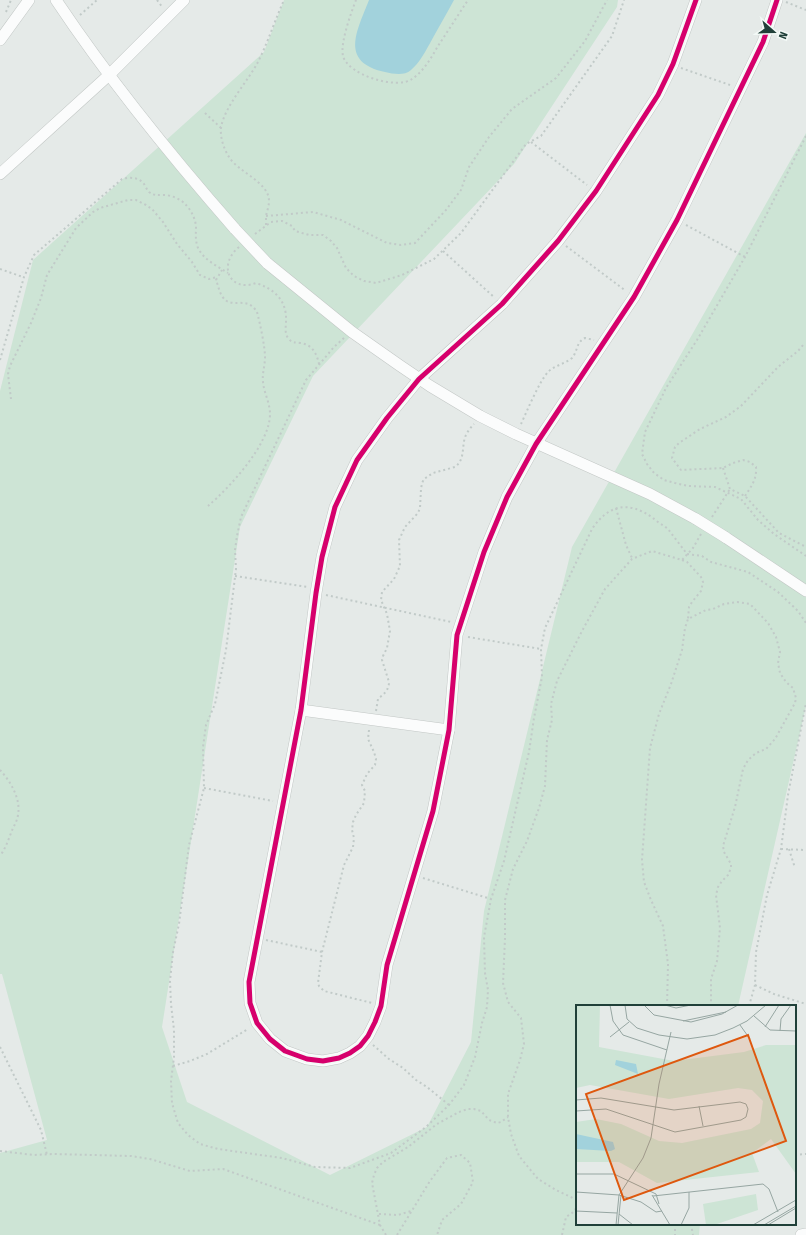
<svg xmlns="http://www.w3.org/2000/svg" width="806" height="1235" font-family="'Fira Sans Condensed',sans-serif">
<rect width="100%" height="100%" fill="#e5eae8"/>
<polygon fill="#cde4d5" points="284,0 618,0 617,7 514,164 313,376 240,527 162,1027 187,1102 330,1175 427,1127 471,1042 484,911 572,547 806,133 806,706 738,1006 577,1006 577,1224 700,1224 699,1235 0,1235 0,1153 47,1140 2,974 0,974 0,391 33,260 264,52"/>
<path fill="#a2d2dc" d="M369 0H454C446 15 437 30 429 45 424 54 419 63 411 70 404 76 394 74 385 72 339 62 357 31 369 0Z"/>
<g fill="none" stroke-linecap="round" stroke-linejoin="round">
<g stroke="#c2c7c5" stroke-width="12">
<g id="street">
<path d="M56 0C110 81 171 156 235 229"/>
<polyline points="696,0 673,64 658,95 596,191 558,241 502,304 419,379 387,418 357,460 335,507 322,557 316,593 301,710 249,982 250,1003 257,1023 270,1039 285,1051 307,1059 323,1061 339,1058 350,1053 360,1046 368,1036 375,1022 381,1006 387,965 433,811 449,730 457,635 484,552 507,497 536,444 634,297 677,220 763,42 777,0"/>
<polyline points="0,40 29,0"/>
<polyline points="0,174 109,75 184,0"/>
<polyline points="267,263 352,332 399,365 430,386 480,416 516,434 650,494 696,519"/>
<polyline points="725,537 806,591"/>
<polyline points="301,710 449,730"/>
<polyline points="801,1235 806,1234"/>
</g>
</g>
<g stroke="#c1cac8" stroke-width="2" stroke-dasharray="2 3" stroke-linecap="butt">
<polyline points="157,0 163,8"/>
<path d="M356 0C351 13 340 43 343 56 348 75 397 90 412 79 424 71 431 58 438 46 448 31 458 15 468 0"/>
<polyline points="786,2 806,10"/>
<polyline points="6,12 11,0"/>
<polyline points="80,15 97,0"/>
<polyline points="681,68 730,85"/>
<polyline points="205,113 221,128"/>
<polyline points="806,136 745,257 697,340 666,388 645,432 642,454 647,464 654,473 664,480 675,483 688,486 715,487 741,499 758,520 774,534 806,556"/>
<polyline points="531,142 587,185"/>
<polyline points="266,216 313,212 341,220 387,243 401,245 415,243 446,210 461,190 469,167 489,137 512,109 556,78 585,41 607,0"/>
<path d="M266 225C266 222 266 219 266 216 267 211 269 206 269 201 269 182 238 172 229 157 224 149 220 138 221 128 224 107 248 81 258 62 268 42 275 20 284 0"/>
<polyline points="686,225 745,257"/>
<polyline points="255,234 271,222 282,221 292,226 295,231 309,235 323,235 331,241 337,248 346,268 354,276 364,281 376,283 402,275 434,259 461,233 526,144 541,136 612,36 624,0"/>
<polyline points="566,246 626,291"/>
<path d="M239 247C217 265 230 293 256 283 274 289 287 300 286 321 286 327 284 334 289 339 292 343 295 342 300 343 312 344 317 354 319 364"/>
<polyline points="443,251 495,298"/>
<polyline points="0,269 23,277"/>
<path d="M344 338 334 347 306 380 241 517 237 536 235 550 236 569 226 650 215 704 206 725 203 747 204 788 189 845 179 924 173 952 170 981 171 1004 174 1030V1057L171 1081 172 1103 178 1123 188 1135 200 1144 218 1149 282 1158 315 1167 350 1168 391 1153 426 1127 449 1105 464 1085 475 1057 482 1023 487 1007 488 990 485 973 484 937 491 899 504 861 529 752 534 718 542 677 541 649 545 628 592 529C608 505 628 500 653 518 657 522 663 525 668 529 674 537 681 546 687 554L702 556 711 562 748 572 778 592 798 611 806 623"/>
<path d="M0 360 24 277 34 255 122 179C130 177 139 177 144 184 146 187 147 190 149 192 154 196 158 195 164 195 171 195 181 199 186 205 191 210 195 218 196 226 196 234 195 240 198 248 204 260 217 266 228 273"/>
<polyline points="11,399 8,374 10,366 31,323 41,298 47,275 76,228 93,212 100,208 128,200 136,200 146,205 152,209 163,222 177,244 192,262 200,275 209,279 217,277"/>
<path d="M521 424C527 411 539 382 548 372 555 365 565 364 572 358 578 351 576 342 585 338L594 340"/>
<polyline points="723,468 730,489 745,496 779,533 806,547"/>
<path d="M745 496C751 487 757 479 756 467L750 462 743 460 733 463 723 468 681 470 672 458 675 447 679 443 700 429 726 417 741 406 778 367 798 351 804 344"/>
<path d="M208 506C230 487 270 444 270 414 270 403 264 393 263 382 262 373 265 366 265 357 265 347 260 323 257 312 246 294 231 311 222 296 219 291 218 285 216 280L222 270"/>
<polyline points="616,508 626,545 632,558"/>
<polyline points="712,517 730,489"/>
<polyline points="682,560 687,562 701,577 703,582 701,591 692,602 689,607 688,619"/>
<polyline points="235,576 308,587"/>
<polyline points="326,595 451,622"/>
<polyline points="468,637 541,649"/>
<path d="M376 711 378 699C384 694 389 690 389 682L382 660 383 656 387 648 390 631 387 614 381 600 382 592 394 579 400 566 399 540 405 527 418 513 420 508 421 489 422 483 424 479 433 473 455 467C466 459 461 445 466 435 468 431 471 427 474 424"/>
<polyline points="369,730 368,739 374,752 376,759 375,765 367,774 362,785 365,791 364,803 356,815 353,822 352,830 354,838 353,847 344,865 322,952 318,983 319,986 324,991 372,1003"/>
<path d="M0 770C11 782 21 799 18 815 17 822 13 827 11 833 8 841 5 849 0 856"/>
<polyline points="204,788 273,801"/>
<polyline points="781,849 806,850"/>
<polyline points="789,849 795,868"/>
<polyline points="423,878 491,899"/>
<polyline points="266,940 322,952"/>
<polyline points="755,985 774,994 806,1004"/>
<polyline points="667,1006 668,964 663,926 651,900 644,882 642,860 650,748 659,714 671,684 682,650 685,628 688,619 706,610 713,609 724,604 737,602 750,604 768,623 776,637 780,652 778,663 780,673 786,682 793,688 796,698 795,703 775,739 766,749 756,753 748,760 743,769 735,807 723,846 724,852 731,864 731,868 728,875 722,881 718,887 716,895 720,928 717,961 711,979 711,1006"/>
<polyline points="749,1006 755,985 756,952 767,895 781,849 788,795 806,703"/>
<polyline points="373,1045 389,1059 403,1068 416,1080 427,1087 449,1105"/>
<polyline points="0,1047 41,1130 47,1155"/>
<polyline points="173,1066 190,1061 207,1054 248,1029"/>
<polyline points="0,1151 34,1155 54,1154 131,1156 150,1159 190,1171 223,1169 380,1225"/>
<polyline points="795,1155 806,1154"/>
<polyline points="577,1200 556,1190 538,1179 519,1156 511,1134 508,1117 508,1094 520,1060 524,1044 521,1018 508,1002 503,983 505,938 505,900 513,869 527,841 539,808 545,786 547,740 552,720 551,704 557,681 582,631 605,589 632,559 652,551 682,560 693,548 701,534"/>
<polyline points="379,1214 398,1215 411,1211"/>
<polyline points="675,1224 675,1235"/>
<polyline points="691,1224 693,1235"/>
<polyline points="386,1235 380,1225 372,1183 374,1175 377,1168 383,1162 408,1147 437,1124 459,1112 468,1109 474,1109 481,1111 489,1120 497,1123 501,1122 508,1117"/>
<polyline points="397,1235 430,1181 447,1158 461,1155 470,1163 473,1182 461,1204 442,1220 437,1235"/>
<polyline points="562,1235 566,1217 575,1211 577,1203"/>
</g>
<use href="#street" stroke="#fbfcfc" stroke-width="11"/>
<g stroke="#c2c7c5" stroke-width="12" stroke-linecap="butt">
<g id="street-bridge">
<polyline points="235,229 267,263"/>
<polyline points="696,519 725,537"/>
</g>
</g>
<use href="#street-bridge" stroke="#fbfcfc" stroke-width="11"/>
<g stroke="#f3f9f6" stroke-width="8">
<polyline id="cycleway" points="696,0 673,64 658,95 596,191 558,241 502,304 419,379 387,418 357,460 335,507 322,557 316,593 301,710 249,982 250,1003 257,1023 270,1039 285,1051 307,1059 323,1061 339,1058 350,1053 360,1046 368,1036 375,1022 381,1006 387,965 433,811 449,730 457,635 484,552 507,497 536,444 634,297 677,220 763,42 777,0"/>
</g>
<use href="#cycleway" stroke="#d6006c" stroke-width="5"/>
</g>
<g transform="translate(576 1005)">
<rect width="220" height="220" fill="#e5eae8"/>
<path d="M1 0H24L23 42 98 56 168 47 190 40H220V169L195 134 176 148 183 167 81 178 43 157H0V117L20 114 45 119 83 136 106 138 175 124 184 118 187 96 176 85 162 83 93 94 14 80 0 83ZM180 189 182 205 138 220H130L127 199Z" fill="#cde4d5"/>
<path d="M40 55 60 59 62 69 39 60ZM0 129 37 137 39 144 35 146 0 144Z" fill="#a2d2dc"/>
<path fill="none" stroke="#96a6a2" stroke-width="1" d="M34 0 37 16 47 30 91 45M49 0 51 14 61 23 83 30 111 34 139 30 157 23 171 16 190 0M68 0 78 10 115 17 146 9 162 0M89 0 100 3 115 0M178 11 194 25 220 26M107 16 150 7M164 20 174 34M189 22 203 0M204 26 205 14 215 0M34 32 53 17M0 95 25 93 98 105 164 97 170 99 172 104 170 112 165 115 99 127 30 104 0 106M123 101 127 121M0 169H38L80 189 83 199M0 187 43 190 65 197 80 207 86 206M76 190 94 220M77 191 187 179 193 184 202 207M0 206 41 208M43 209 57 220M40 220 43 190 67 153 75 133 83 79 95 27M42 220 45 190M105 220 113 203V187M177 220 220 195M188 220 220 201M192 220 220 203"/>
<path fill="#de580e" fill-opacity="0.15" stroke="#de580e" stroke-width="2" d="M172 30 210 136 48 195 10 89Z"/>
<rect width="220" height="220" fill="none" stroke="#204039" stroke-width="2"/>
</g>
<g transform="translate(774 32) rotate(110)" stroke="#f3f9f6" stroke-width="3" paint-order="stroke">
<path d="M0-3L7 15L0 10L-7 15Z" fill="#204039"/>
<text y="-6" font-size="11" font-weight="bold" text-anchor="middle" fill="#204039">N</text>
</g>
</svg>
